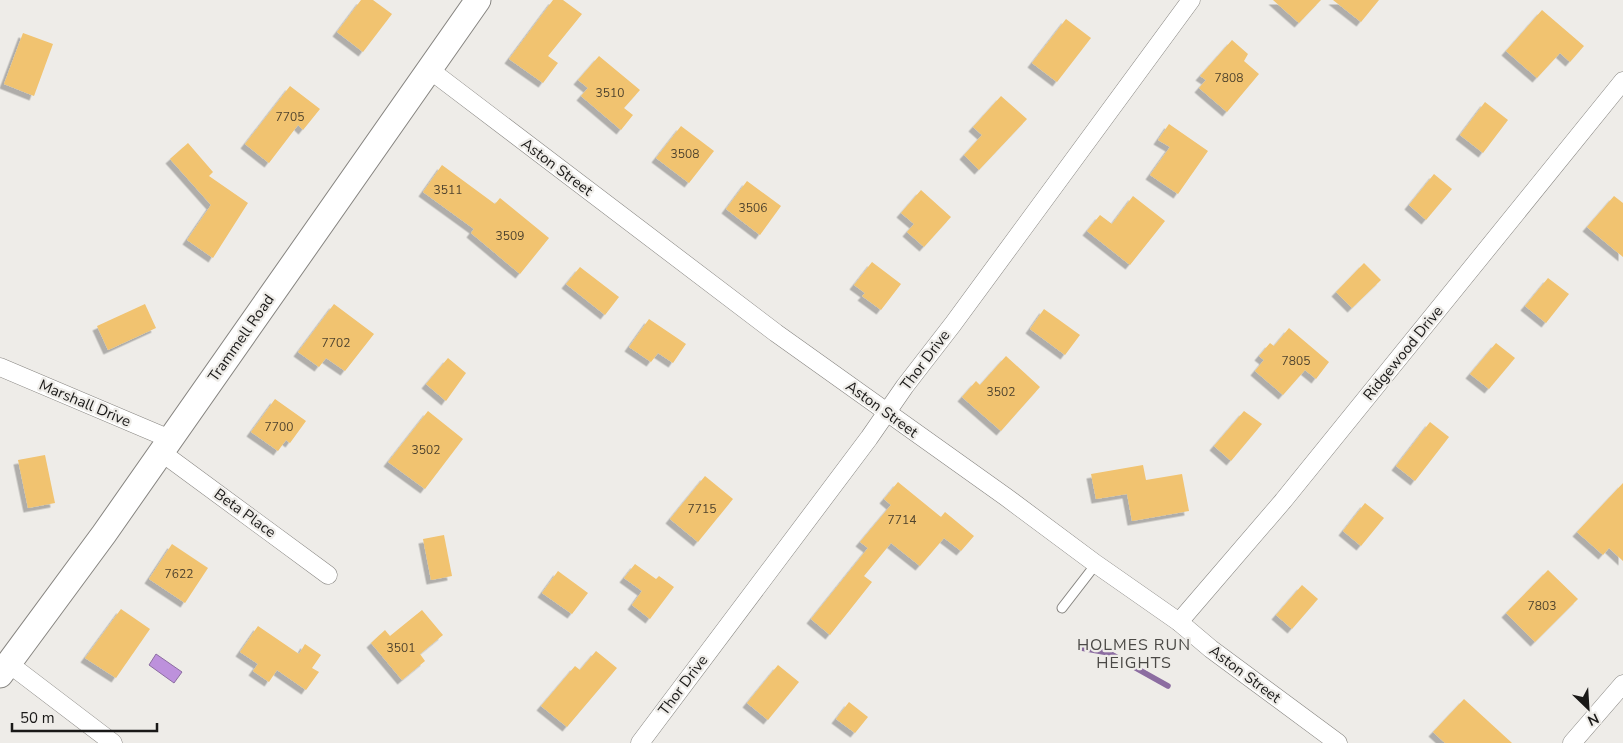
<svg xmlns="http://www.w3.org/2000/svg" width="1623" height="743" font-family="'Nunito Sans',sans-serif">
<defs>
<filter id="shadow"><feDropShadow dx="-4.5" dy="4.5" stdDeviation="0" flood-color="#0004"/></filter>
</defs>
<rect width="100%" height="100%" fill="#eeece8"/>
<polygon fill="#bd91dc" stroke="#8c6da1" points="156,654 182,672 174,683 149,665"/>
<g fill="none" stroke-linecap="round" stroke-linejoin="round">
<polyline stroke="#8c6da1" stroke-width="5.5" points="1081,648 1109,653 1168,686"/>
</g>
<g fill="#f1c36f" filter="url(#shadow)">
<polygon points="361,0 373,0 392,14 363,52 337,32"/>
<polygon points="553,0 563,0 582,14 548,56 558,63 543,83 509,59"/>
<polygon points="1273,0 1321,0 1299,23"/>
<polygon points="1333,0 1379,0 1361,22"/>
<polygon points="1542,10 1584,46 1570,62 1560,53 1537,78 1506,51"/>
<polygon points="1066,19 1091,38 1057,82 1032,63"/>
<polygon points="23,33 53,44 34,96 4,84"/>
<polygon points="1232,40 1248,54 1244,61 1259,74 1227,112 1199,88 1206,80 1200,76"/>
<polygon points="599,56 640,90 624,108 633,115 621,130 581,96 588,88 578,80"/>
<polygon points="290,86 320,109 303,130 298,125 269,163 245,144"/>
<polygon points="1001,96 1027,119 979,170 964,155 982,135 973,127"/>
<polygon points="1485,102 1508,120 1483,153 1460,135"/>
<polygon points="1169,124 1208,151 1178,194 1150,175 1170,147 1158,140"/>
<polygon points="681,126 714,151 689,183 656,158"/>
<polygon points="188,143 213,172 209,176 248,203 213,258 187,240 211,205 170,159"/>
<polygon points="442,165 495,204 500,198 549,238 520,274 471,233 474,229 423,192"/>
<polygon points="1434,174 1452,189 1426,220 1409,205"/>
<polygon points="747,181 781,206 760,235 726,209"/>
<polygon points="921,190 951,217 924,247 907,232 914,224 901,213"/>
<polygon points="1133,196 1165,221 1130,265 1087,231 1100,215 1112,224"/>
<polygon points="1614,196 1623,203 1623,257 1587,227"/>
<polygon points="872,262 901,284 881,310 862,296 865,293 854,285"/>
<polygon points="1364,263 1381,280 1352,308 1336,292"/>
<polygon points="580,267 619,297 605,315 566,284"/>
<polygon points="1548,278 1569,294 1546,323 1525,306"/>
<polygon points="145,304 156,328 108,350 97,326"/>
<polygon points="334,304 374,334 345,371 326,358 319,367 298,352"/>
<polygon points="1044,309 1080,335 1065,355 1030,329"/>
<polygon points="649,319 686,344 673,363 658,353 651,362 629,347"/>
<polygon points="1289,328 1329,362 1316,379 1305,370 1283,395 1255,371 1264,360 1259,356 1270,343 1274,346"/>
<polygon points="1496,343 1515,358 1489,389 1470,374"/>
<polygon points="1006,356 1040,387 1001,431 962,397 976,381 980,385"/>
<polygon points="448,358 466,373 446,401 426,384"/>
<polygon points="275,399 306,421 290,443 286,440 278,451 251,432"/>
<polygon points="428,411 463,439 425,489 388,462"/>
<polygon points="1244,411 1262,424 1231,461 1214,446"/>
<polygon points="1430,422 1449,437 1415,481 1396,466"/>
<polygon points="45,455 55,503 28,508 18,460"/>
<polygon points="1143,465 1146,480 1182,474 1189,511 1132,521 1127,494 1096,499 1091,474"/>
<polygon points="705,476 733,499 698,542 670,519"/>
<polygon points="898,482 941,517 945,512 974,536 961,551 944,538 920,566 891,543 864,576 872,582 830,635 811,619 868,548 860,542 891,505 884,499"/>
<polygon points="1623,483 1623,561 1609,548 1603,555 1577,532"/>
<polygon points="1365,503 1384,518 1361,546 1343,531"/>
<polygon points="444,535 452,576 431,580 423,539"/>
<polygon points="172,544 208,568 185,603 149,579"/>
<polygon points="635,564 656,579 659,576 674,587 650,619 632,605 642,591 624,578"/>
<polygon points="1548,570 1578,599 1535,642 1506,613"/>
<polygon points="558,571 588,593 572,614 542,593"/>
<polygon points="1302,585 1318,599 1292,629 1276,615"/>
<polygon points="121,609 150,629 116,678 85,658"/>
<polygon points="422,610 443,635 420,654 425,661 402,680 371,643 385,630 390,636"/>
<polygon points="258,626 299,654 305,644 321,655 312,668 319,672 306,690 277,670 269,682 253,671 258,664 240,652"/>
<polygon points="596,651 617,668 567,727 541,706 575,666 580,670"/>
<polygon points="778,665 799,682 768,720 747,703"/>
<polygon points="1464,699 1512,743 1445,743 1433,732"/>
<polygon points="849,702 868,717 855,733 836,719"/>
</g>
<g fill="none" stroke-linecap="round" stroke-linejoin="round">
<g stroke="#878581" stroke-width="11">
<polyline id="lane" points="1062,608 1096,564"/>
</g>
<g stroke="#878581" stroke-width="19">
<g id="street">
<polyline points="430,70 776,333 1006,497 1096,564 1179,622 1211,649 1338,743"/>
<polyline points="0,367 170,439"/>
<polyline points="161,452 328,575"/>
<polyline points="1179,622 1283,501 1623,81"/>
<polyline points="8,663 113,743"/>
<polyline points="640,743 869,438 905,386 953,324 1191,0"/>
<polyline points="1572,743 1623,684"/>
</g>
</g>
<g stroke="#878581" stroke-width="27">
<polyline id="secondary" points="0,675 104,534 478,0"/>
</g>
<use href="#lane" stroke="#fff" stroke-width="9"/>
<use href="#street" stroke="#fff" stroke-width="18"/>
<use href="#secondary" stroke="#fff" stroke-width="25"/>
</g>
<g text-anchor="middle" stroke-width="4.5" stroke-linejoin="round" paint-order="stroke">
<g font-size="12" fill="#50442e">
<text x="1229" y="82">7808</text>
<text x="610" y="97">3510</text>
<text x="290" y="121">7705</text>
<text x="685" y="158">3508</text>
<text x="448" y="194">3511</text>
<text x="753" y="212">3506</text>
<text x="510" y="240">3509</text>
<text x="336" y="347">7702</text>
<text x="1296" y="365">7805</text>
<text x="1001" y="396">3502</text>
<text x="279" y="431">7700</text>
<text x="426" y="454">3502</text>
<text x="702" y="513">7715</text>
<text x="902" y="524">7714</text>
<text x="179" y="578">7622</text>
<text x="1542" y="610">7803</text>
<text x="401" y="652">3501</text>
</g>
<g font-size="15" fill="#1a1918" stroke="#eeece8">
<text transform="translate(557 167) rotate(37)" y="5">Aston Street</text>
<text transform="translate(241 338) rotate(-55)" y="5">Trammell Road</text>
<text transform="translate(1403 353) rotate(-51)" y="5">Ridgewood Drive</text>
<text transform="translate(925 360) rotate(-53)" y="5">Thor Drive</text>
<text transform="translate(85 403) rotate(23)" y="5">Marshall Drive</text>
<text transform="translate(882 409) rotate(36)" y="5">Aston Street</text>
<text transform="translate(245 513) rotate(36)" y="5">Beta Place</text>
<text transform="translate(1245 674) rotate(37)" y="5">Aston Street</text>
<text transform="translate(683 685) rotate(-53)" y="5">Thor Drive</text>
</g>
<g font-size="16" letter-spacing="1" fill="#4b4946" stroke="#eeece8">
<text x="1134" y="650">HOLMES RUN<tspan x="1134" dy="18">HEIGHTS</tspan></text>
</g>
</g>
<g transform="translate(1588 708) rotate(155)" stroke="#eeece8" stroke-width="4" paint-order="stroke">
<path d="M0-4L9 19L0 12L-9 19Z" fill="#1a1918"/>
<text y="-8" font-size="14" font-weight="bold" text-anchor="middle" fill="#1a1918">N</text>
</g>
<path d="M12 723v8h145v-8" fill="none" stroke="#1a1918" stroke-width="2.5"/>
<text x="20" y="723" font-size="15" fill="#1a1918" stroke="#eeece8" stroke-width="4" paint-order="stroke">50 m</text>
</svg>
